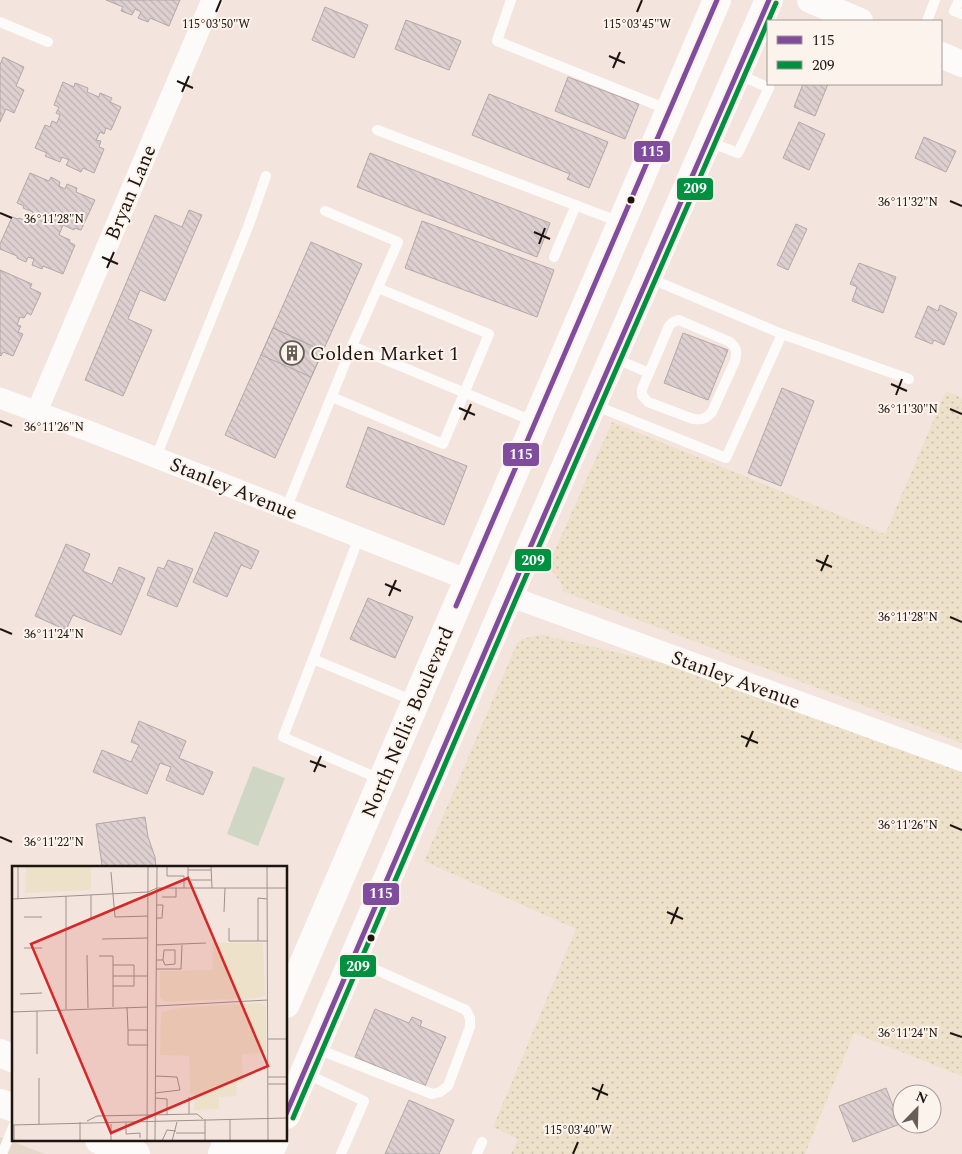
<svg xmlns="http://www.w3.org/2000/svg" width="962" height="1154" font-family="Spectral,serif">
<defs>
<pattern id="sand-dots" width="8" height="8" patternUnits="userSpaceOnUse" patternTransform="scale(1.25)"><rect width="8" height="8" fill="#ede1c9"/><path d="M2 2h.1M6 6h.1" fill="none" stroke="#cbc0ac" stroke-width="1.8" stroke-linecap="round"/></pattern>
<pattern id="building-back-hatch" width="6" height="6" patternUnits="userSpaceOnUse" patternTransform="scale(1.25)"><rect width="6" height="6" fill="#ded0d1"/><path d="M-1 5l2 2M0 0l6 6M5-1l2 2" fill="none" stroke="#beb2b2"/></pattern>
</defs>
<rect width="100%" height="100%" fill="#f3e5dd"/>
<polygon fill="#e6d8ca" points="0,1137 45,1154 0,1154"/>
<g fill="url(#sand-dots)">
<polygon points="946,391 962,398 962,743 562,591 563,586 552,571 551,559 612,422 885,534"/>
<path d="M543 635 662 663 962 772V1076L854 1033 805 1154H511L518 1139 493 1127 576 929 424 861 517 643C525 637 533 636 543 635Z"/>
</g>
<polygon fill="#cfd6c3" points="253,766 285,778 258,846 227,834"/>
<g fill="url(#building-back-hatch)" stroke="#b2a8a7">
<polygon points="106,0 180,0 169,26 150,18 148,22 138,18 141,12 135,9 132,15 121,11 123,7"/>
<polygon points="325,7 368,25 354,58 312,40"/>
<polygon points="406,20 461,41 449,70 395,49"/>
<polygon points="3,57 24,67 16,86 24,90 14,113 6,109 0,122 0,65"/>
<polygon points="568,77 639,104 625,139 555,111"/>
<polygon points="63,82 74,87 75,83 88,88 87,92 99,97 100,93 112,98 110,102 121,107 111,130 106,128 104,134 100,132 96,140 101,141 99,147 104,149 94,173 83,168 81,172 66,165 69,160 62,157 60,162 45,156 47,153 35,148 45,125 50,127 52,121 57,123 60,115 56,113 59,107 54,105"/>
<polygon points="803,84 828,84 815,116 794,107"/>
<polygon points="489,94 608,142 589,188 567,179 570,174 472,135"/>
<polygon points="799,122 825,134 809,170 783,158"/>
<polygon points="924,137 956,151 946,172 915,158"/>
<polygon points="370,153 550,223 537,257 357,187"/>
<polygon points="30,173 49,181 51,177 60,182 59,186 65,189 67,184 77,188 76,192 95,200 81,230 74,228 74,230 63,225 59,235 70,240 69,242 75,245 63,274 43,266 42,269 32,265 34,259 28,257 26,262 17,258 17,256 0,249 0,244 12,217 18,219 19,218 29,222 33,212 23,208 24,206 17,203"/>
<polygon points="189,210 202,215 165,301 140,290 128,319 152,330 123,396 85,380 155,215 182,227"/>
<polygon points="422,221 554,270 537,317 405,268"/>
<polygon points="796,224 807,229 788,270 777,265"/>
<polygon points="311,242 362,264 323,351 273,328"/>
<polygon points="859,263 896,277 883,313 852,301 857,287 850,284"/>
<polygon points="0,270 32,284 30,288 41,293 31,315 27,313 24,318 20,317 17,325 21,326 18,332 23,334 13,356 3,352 1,356 0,355"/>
<polygon points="940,305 957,313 944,345 934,340 932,344 915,337 928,306 938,311"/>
<polygon points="273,328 323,351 275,458 225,435"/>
<polygon points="273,328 323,351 311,377 261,355"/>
<polygon points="683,333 728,350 708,400 664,383"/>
<polygon points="782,388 814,401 781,486 748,473"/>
<polygon points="368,427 467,466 444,525 346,487"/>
<polygon points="215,532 259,551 251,569 241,565 227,597 193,582"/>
<polygon points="66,544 90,554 83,571 112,584 119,567 145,578 121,635 73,615 66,630 35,616"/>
<polygon points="168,560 193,569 177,607 147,595 158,567 164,569"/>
<polygon points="368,598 413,617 395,658 350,639"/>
<polygon points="139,721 186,741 179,758 213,772 203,795 166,780 171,767 160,763 147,794 93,772 102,750 131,762 139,745 131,742"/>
<polygon points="145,817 148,837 155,857 156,868 101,868 102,865 96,824"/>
<polygon points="375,1009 409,1023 412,1017 422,1021 420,1026 446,1037 425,1086 355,1057"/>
<polygon points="886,1088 900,1124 853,1142 839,1106"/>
<polygon points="409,1100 454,1120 439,1154 385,1154"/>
</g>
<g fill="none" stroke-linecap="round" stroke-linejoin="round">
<g stroke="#fdfbfa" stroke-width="10">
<polyline points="511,0 497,41 669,110"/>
<polyline points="959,0 954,11 962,14"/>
<polyline points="927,21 935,0"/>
<polyline points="0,22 48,42"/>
<polyline points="377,130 620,222"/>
<polyline points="709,142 738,153 769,88 738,74"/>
<polyline points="325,211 398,242 352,346 535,422"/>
<polyline points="554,257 576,205"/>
<polyline points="649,278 782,334 909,379"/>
<path d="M614 358 649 373 669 326 673 322 679 320 730 342C737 348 737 352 735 361L712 412C706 419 702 420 693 419L648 402 642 395V389L649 373"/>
<polyline points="332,397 443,444 489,334 378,288"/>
<polyline points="594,405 726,458 782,334"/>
<polyline points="156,457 248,227 266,176"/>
<polyline points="286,509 352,346"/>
<polyline points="313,659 359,537"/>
<polyline points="382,780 283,737 313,659 414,701"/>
<polyline points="315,1048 432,1094 440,1092 448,1086 470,1027 470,1018 466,1010 354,960"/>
<polyline points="305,1073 364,1101 341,1154"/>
<polyline points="2,1154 14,1125"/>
<polyline points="477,1154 482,1142"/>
</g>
<g stroke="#fdfbfa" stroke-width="21">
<polyline points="0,398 91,432 468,580"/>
<polyline points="37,411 212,0"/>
<polyline points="509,596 962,761"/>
</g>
<g stroke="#fdfbfa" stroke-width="26">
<polyline points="810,0 860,21"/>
<polyline points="941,55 962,64"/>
</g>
<g stroke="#fdfbfa" stroke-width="28">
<polyline points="0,1053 14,1059"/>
<polyline points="0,1103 14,1108"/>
<polyline points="99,1140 136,1154"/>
<polyline points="225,1140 259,1154"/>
</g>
<g stroke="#fdfbfa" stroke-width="28">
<polyline points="286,1004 717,0"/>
<polyline points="286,1115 509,596 769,0"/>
<polyline points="222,1154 228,1140"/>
<polyline points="269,1154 275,1140"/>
</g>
<g stroke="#fdf3ed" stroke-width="9">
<g id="bus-1">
<polyline points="456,606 717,0"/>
<polyline points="286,1114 509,596 769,0"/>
</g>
</g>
<g stroke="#fdf3ed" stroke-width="9">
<polyline id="bus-2" points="293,1118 516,599 776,3"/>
</g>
<use href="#bus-1" stroke="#804c9e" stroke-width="5"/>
<use href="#bus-2" stroke="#009140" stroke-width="5"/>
</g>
<path fill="none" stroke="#1d1510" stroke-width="2" d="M216 12 221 0M637 12 642 0M609 56 625 63M613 68 620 52M177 81 193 88M182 92 189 76M950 201 962 206M0 213 12 218M534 232 550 239M539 244 545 228M102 257 118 264M107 268 114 252M891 384 907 391M896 395 902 379M459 408 475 415M950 409 962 414M464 420 471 404M0 421 12 426M816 560 832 567M821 571 828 555M385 584 401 591M389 596 396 580M950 617 962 622M0 629 12 634M741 736 758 743M746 747 753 731M310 761 326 767M314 772 321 756M950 825 962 830M0 837 12 842M667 912 683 919M671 924 678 907M950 1033 962 1037M592 1088 608 1095M597 1100 603 1084M573 1154 578 1142"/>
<defs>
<g id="building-ring" transform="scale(1.25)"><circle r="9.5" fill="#fdf3ed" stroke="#685e58" stroke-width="1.5"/><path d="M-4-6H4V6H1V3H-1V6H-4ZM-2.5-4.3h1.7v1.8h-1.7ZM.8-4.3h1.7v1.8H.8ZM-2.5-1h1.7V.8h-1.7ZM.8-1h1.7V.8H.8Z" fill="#685e58"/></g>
</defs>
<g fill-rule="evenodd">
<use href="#building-ring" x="292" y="353"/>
</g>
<g fill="#1d1510" stroke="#fdf3ed" stroke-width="2">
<circle cx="631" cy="200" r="4.5"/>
<circle cx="371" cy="938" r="4.5"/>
</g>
<g text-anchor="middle" stroke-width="4" stroke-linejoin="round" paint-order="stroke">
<g font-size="20" fill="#1d1510" stroke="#fdf3ed">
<text transform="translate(130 192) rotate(-67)" y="7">Bryan Lane</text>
<text transform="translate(234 488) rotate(22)" y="7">Stanley Avenue</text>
<text transform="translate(736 679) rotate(20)" y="7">Stanley Avenue</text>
<text transform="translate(407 722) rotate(-67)" y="7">North Nellis Boulevard</text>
</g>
<g font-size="20" fill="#1d1510" stroke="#fdf3ed" text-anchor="start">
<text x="310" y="360">Golden Market 1</text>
</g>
</g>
<g transform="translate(12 866)">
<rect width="275" height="275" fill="#f3e5dd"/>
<path d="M14 0H79V24L13 27ZM201 77H251L253 129 247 132 152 136 148 131V105L200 104ZM249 137 254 140V187L230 188 231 216H225L224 230 207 231V243L182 244 183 229 178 228 177 190 148 189 149 146 173 141Z" fill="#ede1c9"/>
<path fill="none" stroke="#9d928b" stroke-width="1" d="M6 0V33M155 0V10H172V22M176 0V14H199M199 0 200 22M255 0 256 275M176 4H199M99 6 103 51 136 50M79 29V53M150 31H164V22M0 33 136 26 145 22H275M212 46 213 22M12 51H30M144 52H150L151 39H145M217 62V75H256M90 73 136 72M246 75V32L255 33M144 79 194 77M12 82H30M75 89 76 142M87 90H101V110H136M144 94H151L152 84H163V98L153 99 151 94M101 99H122V120H101M144 103H169L170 79M101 110V141M8 128 30 127M144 140 256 134M115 141 116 164M54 143V30M25 145V188M0 146 136 141M136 164H116V179H136M256 173H275M256 211H275V218H256M27 212V258M143 227 168 224 165 211 143 210M177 231V248M143 232 155 233V249M193 253V275M218 253V275M75 255 85 250 185 248 191 253M68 256V275M114 257V268L128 267V272M99 258V275M0 259 275 252M2 259V275M164 267H193M135 275 136 0M143 275 145 0M150 275 155 264 164 265M160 275 165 256"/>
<path fill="#d62828" fill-opacity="0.15" stroke="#d62828" stroke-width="2.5" d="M176 12 256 200 99 267 19 78Z"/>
<rect width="275" height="275" fill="none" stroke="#1d1510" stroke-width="2.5"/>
</g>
<g font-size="12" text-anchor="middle" fill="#1d1510" stroke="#fdf3ed" stroke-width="4" stroke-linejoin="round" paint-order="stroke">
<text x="216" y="28">115°03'50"W</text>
<text x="637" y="28">115°03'45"W</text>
<text x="908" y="206">36°11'32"N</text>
<text x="54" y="223">36°11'28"N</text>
<text x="908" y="413">36°11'30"N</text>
<text x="54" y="431">36°11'26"N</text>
<text x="908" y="621">36°11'28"N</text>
<text x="54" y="638">36°11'24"N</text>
<text x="908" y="829">36°11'26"N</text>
<text x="54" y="846">36°11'22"N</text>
<text x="908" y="1037">36°11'24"N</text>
<text x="578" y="1134">115°03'40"W</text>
</g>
<g stroke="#fdf3ed" stroke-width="2">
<rect x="633" y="140" width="38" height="23" rx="5" fill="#804c9e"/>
<rect x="676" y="177" width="38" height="24" rx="5" fill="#009140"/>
<rect x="502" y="442" width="38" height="25" rx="5" fill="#804c9e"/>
<rect x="514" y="548" width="38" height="24" rx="5" fill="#009140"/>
<rect x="362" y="882" width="38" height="24" rx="5" fill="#804c9e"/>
<rect x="339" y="954" width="38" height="24" rx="5" fill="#009140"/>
</g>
<g font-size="14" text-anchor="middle" font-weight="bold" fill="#fff">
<text x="652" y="156">115</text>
<text x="695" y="193">209</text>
<text x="521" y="459">115</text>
<text x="533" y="565">209</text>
<text x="381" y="898">115</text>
<text x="358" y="971">209</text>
</g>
<rect x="767" y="20" width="175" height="65" fill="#fdf3ed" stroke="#a39a95"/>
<rect x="777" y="36" width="25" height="8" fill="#804c9e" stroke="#a39a95"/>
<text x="812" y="45" font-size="15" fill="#1d1510">115</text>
<rect x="777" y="61" width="25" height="8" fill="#009140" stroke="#a39a95"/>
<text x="812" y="70" font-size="15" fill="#1d1510">209</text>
<g transform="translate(917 1109) rotate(23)"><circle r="24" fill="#fdf3ed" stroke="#a39a95"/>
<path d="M0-4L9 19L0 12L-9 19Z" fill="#685e58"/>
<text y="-8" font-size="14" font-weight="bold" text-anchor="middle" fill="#1d1510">N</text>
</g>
</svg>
